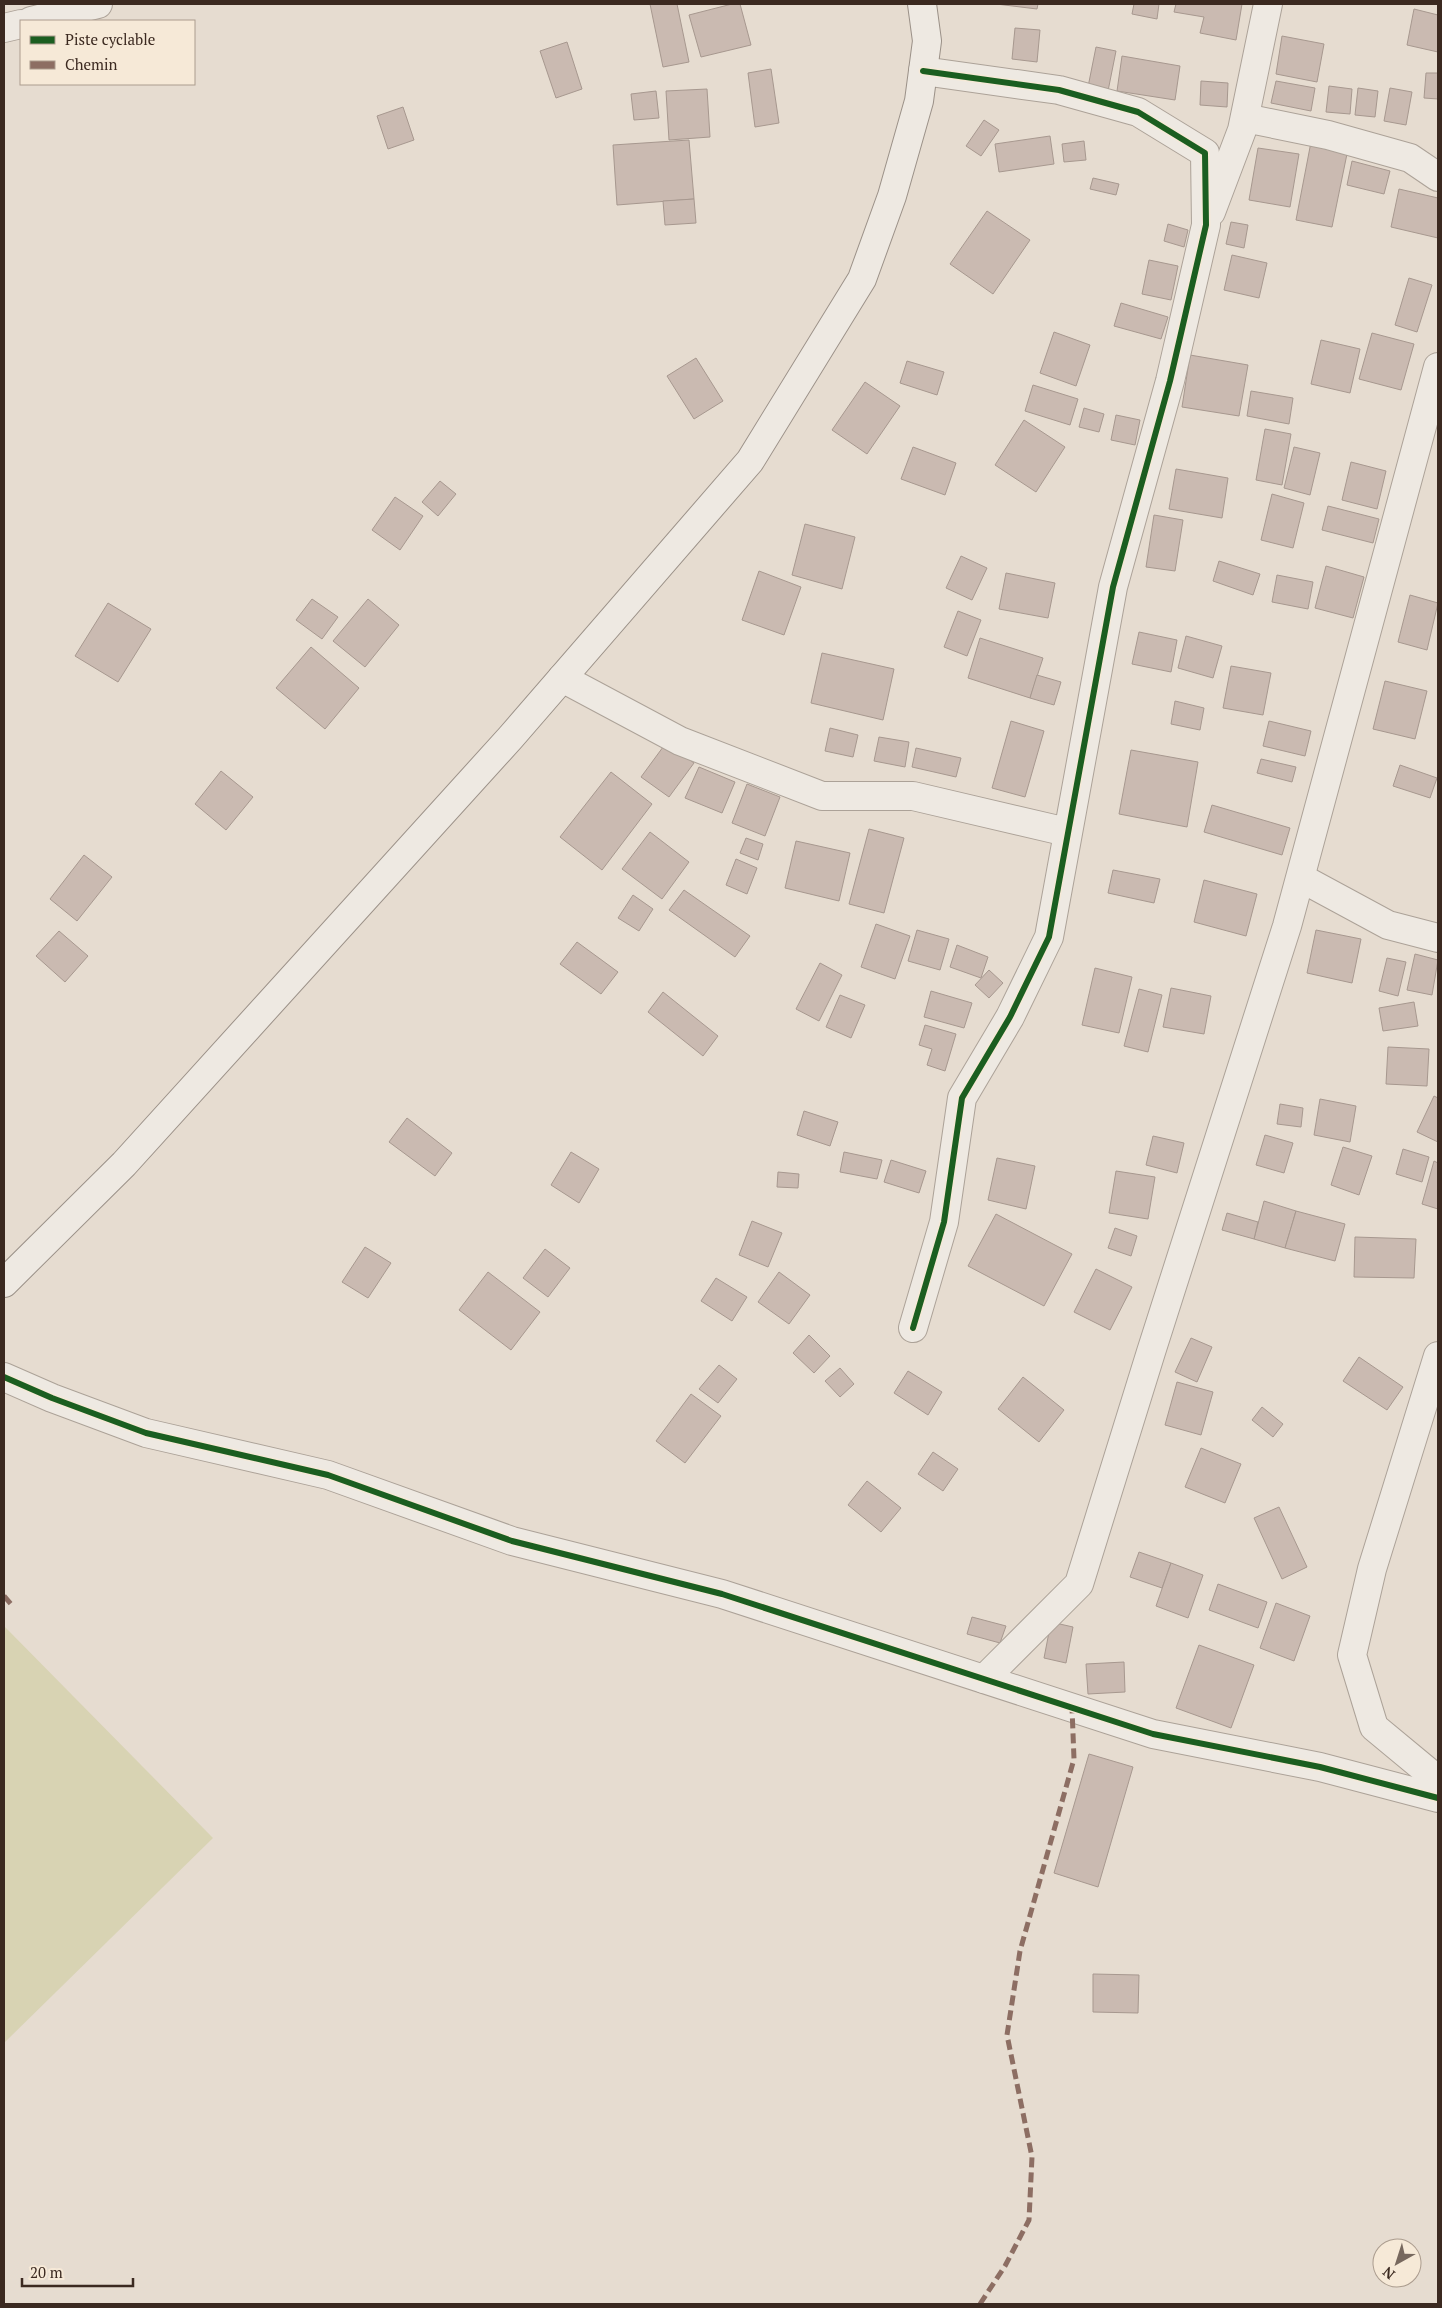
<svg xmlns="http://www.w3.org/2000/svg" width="1442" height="2308" font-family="'PT Serif',serif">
<rect width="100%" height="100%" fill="#e6dcd0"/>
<polygon fill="#d8d3b3" points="4,1626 213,1838 4,2043"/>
<g fill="#cabab1" stroke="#a7988f">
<polygon points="650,4 677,4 689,62 663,67"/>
<polygon points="732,4 740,4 751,45 701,57 689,15"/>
<polygon points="996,4 1038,4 1037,9"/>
<polygon points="1134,4 1159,4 1157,19 1132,14"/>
<polygon points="1176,4 1242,4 1236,40 1200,33 1204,17 1174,12"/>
<polygon points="1414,9 1438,15 1438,52 1407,45"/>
<polygon points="1015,28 1040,30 1037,62 1012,59"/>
<polygon points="1282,36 1324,44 1317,82 1276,74"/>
<polygon points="567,42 582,89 556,98 540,51"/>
<polygon points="1096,47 1116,51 1108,91 1088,87"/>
<polygon points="1122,56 1180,66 1175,100 1117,91"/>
<polygon points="771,69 779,123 755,127 748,73"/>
<polygon points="1426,73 1438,73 1438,99 1424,98"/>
<polygon points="1201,81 1228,83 1227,107 1200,105"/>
<polygon points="1276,81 1315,88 1311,111 1271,103"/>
<polygon points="1329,86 1352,89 1350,114 1326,112"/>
<polygon points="1358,88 1378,91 1375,117 1355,115"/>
<polygon points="1390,88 1412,92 1406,125 1384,121"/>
<polygon points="707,89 710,137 669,140 666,91"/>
<polygon points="656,91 659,118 634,120 631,94"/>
<polygon points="403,107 414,140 388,149 377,116"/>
<polygon points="984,120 999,130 981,156 966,146"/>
<polygon points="1050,136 1054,164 999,172 995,144"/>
<polygon points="689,140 694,199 617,205 613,145"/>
<polygon points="1084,141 1086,160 1064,162 1062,144"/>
<polygon points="1311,142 1348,149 1332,227 1296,220"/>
<polygon points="1258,148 1299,154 1290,207 1249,200"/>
<polygon points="1352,161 1390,171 1384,194 1347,185"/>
<polygon points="1093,178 1119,184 1116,195 1090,189"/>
<polygon points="1399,189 1438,198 1438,238 1391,227"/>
<polygon points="694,199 696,223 665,225 663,201"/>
<polygon points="987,211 1030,240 993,294 950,264"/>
<polygon points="1231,222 1248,225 1244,248 1226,244"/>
<polygon points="1168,224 1188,230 1184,247 1164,241"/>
<polygon points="1232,255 1267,263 1259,298 1224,290"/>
<polygon points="1149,260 1178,266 1171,300 1142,294"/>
<polygon points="1409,278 1432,285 1417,332 1395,325"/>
<polygon points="1121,303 1168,317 1161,339 1114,326"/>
<polygon points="1054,332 1090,345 1076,386 1040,373"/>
<polygon points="1372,333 1414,344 1401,390 1359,379"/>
<polygon points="1321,340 1360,349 1350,393 1311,384"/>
<polygon points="1190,355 1248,365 1239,416 1182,407"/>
<polygon points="696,358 723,401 694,419 667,376"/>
<polygon points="907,361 944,372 937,395 900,383"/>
<polygon points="865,382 900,406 867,454 832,430"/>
<polygon points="1033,385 1078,399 1070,425 1025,411"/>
<polygon points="1251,391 1293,398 1289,424 1247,416"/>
<polygon points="1084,408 1104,414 1099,432 1079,427"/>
<polygon points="1116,415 1140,420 1135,445 1111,440"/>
<polygon points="1024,420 1065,447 1036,492 995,465"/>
<polygon points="1265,429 1291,434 1282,485 1256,480"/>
<polygon points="913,447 956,463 945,495 901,479"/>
<polygon points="1294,447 1320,453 1310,495 1284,488"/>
<polygon points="1351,462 1386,471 1377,509 1342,500"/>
<polygon points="1176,469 1228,478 1222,518 1169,509"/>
<polygon points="440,481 456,494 438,516 422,502"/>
<polygon points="1272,494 1304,503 1293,548 1261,540"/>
<polygon points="395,497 423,516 400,550 372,530"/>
<polygon points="1328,506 1379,519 1373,543 1322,530"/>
<polygon points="1154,515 1183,520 1175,571 1146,567"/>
<polygon points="805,524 855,537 842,589 792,575"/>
<polygon points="961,556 987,568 972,600 946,588"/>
<polygon points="1219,561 1260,574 1253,595 1213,581"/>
<polygon points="1326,566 1364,577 1353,618 1315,608"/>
<polygon points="759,571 801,587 784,635 742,620"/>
<polygon points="1006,573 1055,583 1048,618 999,609"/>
<polygon points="1277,575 1313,582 1308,609 1272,602"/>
<polygon points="1410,595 1438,603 1427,650 1398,642"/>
<polygon points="312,599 338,617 322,639 296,620"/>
<polygon points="368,599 399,625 365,667 333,641"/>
<polygon points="108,603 151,629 118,682 75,656"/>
<polygon points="958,611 981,620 967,656 944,647"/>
<polygon points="1139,632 1177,640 1171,672 1132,664"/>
<polygon points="1186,636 1222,646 1213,678 1178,668"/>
<polygon points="980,638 1043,658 1030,698 968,678"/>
<polygon points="311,647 359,688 325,729 276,688"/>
<polygon points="822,653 894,669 883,720 811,703"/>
<polygon points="1231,666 1271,673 1263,715 1223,708"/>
<polygon points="1037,675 1061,682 1054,705 1030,698"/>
<polygon points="1385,681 1427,691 1415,739 1373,729"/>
<polygon points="1175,701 1204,708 1200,730 1171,724"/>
<polygon points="1011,721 1044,731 1025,797 992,788"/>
<polygon points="1269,721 1311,731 1305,756 1263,746"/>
<polygon points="830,728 858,735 853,757 825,751"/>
<polygon points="879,737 909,742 905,767 874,761"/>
<polygon points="666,743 694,763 669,797 641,777"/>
<polygon points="916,748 961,758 956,777 912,767"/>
<polygon points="1131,750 1198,762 1187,827 1119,814"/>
<polygon points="1261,759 1296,767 1292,782 1257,773"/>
<polygon points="1400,765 1437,778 1430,798 1393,786"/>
<polygon points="699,767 735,782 722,813 685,798"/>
<polygon points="221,771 253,797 226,830 195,804"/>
<polygon points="611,772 652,804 602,870 560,837"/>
<polygon points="747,784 780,797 765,836 732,823"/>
<polygon points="1212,805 1290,828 1282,855 1204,832"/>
<polygon points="869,829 904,838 884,913 849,904"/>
<polygon points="650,832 689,862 662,899 622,869"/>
<polygon points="746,838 763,844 758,860 740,853"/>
<polygon points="796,841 850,853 839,901 785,888"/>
<polygon points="84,855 112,877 77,921 50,899"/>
<polygon points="736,859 757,868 747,894 726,885"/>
<polygon points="1113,870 1160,879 1154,903 1108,893"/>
<polygon points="1204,880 1257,894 1246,936 1194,922"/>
<polygon points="684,890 750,936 735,957 669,910"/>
<polygon points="633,895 653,909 639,931 618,918"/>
<polygon points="876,924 910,936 895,979 861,967"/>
<polygon points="917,930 949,939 940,970 908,961"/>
<polygon points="1316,930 1361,939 1352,983 1307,973"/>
<polygon points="59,931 88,956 65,982 36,956"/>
<polygon points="577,942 618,972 601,994 560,964"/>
<polygon points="957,945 988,957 981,978 950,967"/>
<polygon points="1415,954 1438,960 1432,995 1407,990"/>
<polygon points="1387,958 1406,962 1398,996 1379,991"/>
<polygon points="820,963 842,975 819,1021 796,1009"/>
<polygon points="1095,968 1132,977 1119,1033 1082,1025"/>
<polygon points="989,970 1003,983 989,998 975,985"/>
<polygon points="1171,988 1211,996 1204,1034 1163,1027"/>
<polygon points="1139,989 1162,995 1148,1052 1124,1046"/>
<polygon points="931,991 972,1003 964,1028 924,1017"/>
<polygon points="663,992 718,1036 703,1056 648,1012"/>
<polygon points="840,995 865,1005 851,1038 826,1027"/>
<polygon points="1414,1002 1418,1026 1383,1031 1379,1008"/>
<polygon points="925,1025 956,1034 945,1071 927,1065 932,1049 919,1045"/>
<polygon points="1388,1047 1429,1049 1427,1086 1386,1084"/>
<polygon points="1434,1096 1438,1098 1438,1142 1417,1132"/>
<polygon points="1320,1099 1356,1106 1350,1142 1314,1135"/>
<polygon points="1280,1104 1303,1108 1301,1127 1277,1124"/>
<polygon points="804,1111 838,1122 830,1146 797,1135"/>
<polygon points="407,1118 452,1153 435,1176 389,1142"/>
<polygon points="1265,1135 1293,1143 1284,1173 1256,1165"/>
<polygon points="1153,1136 1184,1143 1177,1173 1146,1165"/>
<polygon points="1343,1147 1372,1156 1359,1195 1331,1185"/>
<polygon points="1403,1149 1429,1157 1422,1182 1396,1174"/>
<polygon points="571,1152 599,1169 579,1203 551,1185"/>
<polygon points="844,1152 882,1160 877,1179 840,1172"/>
<polygon points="997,1158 1035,1166 1026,1209 988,1200"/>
<polygon points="891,1160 926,1171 919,1193 884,1182"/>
<polygon points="1434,1161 1438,1163 1438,1209 1422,1204"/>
<polygon points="1116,1171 1155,1177 1148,1219 1109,1213"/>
<polygon points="778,1172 799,1174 798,1188 777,1187"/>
<polygon points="1264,1201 1296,1211 1285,1248 1254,1239"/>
<polygon points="1296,1211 1345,1224 1335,1261 1285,1248"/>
<polygon points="1227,1213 1258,1222 1254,1239 1222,1230"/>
<polygon points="996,1214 1072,1254 1044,1306 968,1266"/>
<polygon points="752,1221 782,1233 768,1267 739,1255"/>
<polygon points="1115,1228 1137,1236 1131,1256 1108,1248"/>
<polygon points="1355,1237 1416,1239 1414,1278 1354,1277"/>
<polygon points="365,1247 391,1263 368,1298 342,1282"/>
<polygon points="545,1249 570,1268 548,1297 523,1278"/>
<polygon points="1096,1269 1132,1287 1110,1330 1074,1312"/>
<polygon points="488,1272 540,1312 511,1350 459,1310"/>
<polygon points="779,1272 810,1295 789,1324 758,1302"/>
<polygon points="716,1278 747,1297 732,1321 701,1301"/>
<polygon points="809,1335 830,1356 814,1373 793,1353"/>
<polygon points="1191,1338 1212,1347 1197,1382 1175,1372"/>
<polygon points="1359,1357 1403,1387 1387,1410 1343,1381"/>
<polygon points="719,1365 737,1379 718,1403 699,1389"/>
<polygon points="840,1368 854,1384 840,1397 825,1381"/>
<polygon points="908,1371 942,1392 928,1415 894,1393"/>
<polygon points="1023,1377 1064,1410 1039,1442 998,1409"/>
<polygon points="1177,1382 1213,1392 1201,1435 1165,1425"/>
<polygon points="691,1394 721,1416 685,1463 656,1441"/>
<polygon points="1262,1407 1283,1424 1273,1437 1252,1420"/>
<polygon points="1201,1448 1241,1464 1225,1503 1185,1487"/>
<polygon points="933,1452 958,1469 943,1491 918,1474"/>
<polygon points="867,1481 901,1508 881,1532 848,1505"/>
<polygon points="1279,1507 1307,1567 1282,1579 1254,1518"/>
<polygon points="1139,1552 1171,1563 1162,1588 1130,1577"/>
<polygon points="1171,1563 1203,1575 1188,1618 1156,1606"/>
<polygon points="1218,1584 1267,1602 1258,1628 1209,1610"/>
<polygon points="1276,1603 1310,1616 1294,1661 1260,1648"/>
<polygon points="972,1617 1006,1626 1000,1643 967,1634"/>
<polygon points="1051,1622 1073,1627 1066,1663 1044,1658"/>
<polygon points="1199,1645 1254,1665 1231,1728 1176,1708"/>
<polygon points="1124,1662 1125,1692 1088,1694 1086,1664"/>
<polygon points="1089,1754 1133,1767 1098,1887 1054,1873"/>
<polygon points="1093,1974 1139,1975 1138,2013 1093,2012"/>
</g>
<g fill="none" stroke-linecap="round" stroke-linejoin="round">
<g stroke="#aca298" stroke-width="30">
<g id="street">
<polyline points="31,21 98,4"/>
<polyline points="4,28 21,24"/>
<polyline points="1245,118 1328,135 1410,158 1438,177"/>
<polyline points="1211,212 1242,130 1268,4"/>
<polyline points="562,678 680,741 822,796 913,796 1067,832"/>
<polyline points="1301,878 1388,925 1438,938"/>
<polyline points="913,1328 944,1222 962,1098 1010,1017 1049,937 1113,587 1170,381 1206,225 1205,153 1138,112 1059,90 923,71"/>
<polyline points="1438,1356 1372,1569 1352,1655 1374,1727 1438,1780"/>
<polyline points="4,1377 52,1398 146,1433 328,1475 512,1541 722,1594 1153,1734 1320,1767 1438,1798"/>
<polyline points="984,1679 1079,1584 1151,1352 1287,926 1438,367"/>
</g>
</g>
<g stroke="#9b9188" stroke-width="30">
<polyline id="secondary" points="4,1283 124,1164 511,737 750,461 862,279 892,196 919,101 927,41 922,4"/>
</g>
<use href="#street" stroke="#eee9e2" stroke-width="28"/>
<use href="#secondary" stroke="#eee9e2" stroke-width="28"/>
<g stroke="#8d6e63" stroke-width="5" stroke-dasharray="10 5" stroke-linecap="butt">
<polyline points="4,1596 11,1604"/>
<polyline points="980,2304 1005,2266 1029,2220 1032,2157 1007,2035 1020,1951 1074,1759 1072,1708"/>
</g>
<g stroke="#f6e9d7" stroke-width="9">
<g id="cycleway">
<polyline points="913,1328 944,1222 962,1098 1010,1017 1049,937 1113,587 1170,381 1206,225 1205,153 1138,112 1059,90 923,71"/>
<polyline points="4,1377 52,1398 146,1433 328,1475 512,1541 722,1594 1153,1734 1320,1767 1438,1798"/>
</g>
</g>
<use href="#cycleway" stroke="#1b5e20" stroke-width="6"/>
</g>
<rect width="1442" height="2308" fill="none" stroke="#3b2920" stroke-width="10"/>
<rect x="20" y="20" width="175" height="65" fill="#f6e9d7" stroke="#ab9c8e"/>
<rect x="30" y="36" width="25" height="8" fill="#1b5e20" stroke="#ab9c8e"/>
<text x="65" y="45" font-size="15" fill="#3b2920">Piste cyclable</text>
<rect x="30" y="61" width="25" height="8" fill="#8d6e63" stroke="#ab9c8e"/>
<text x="65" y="70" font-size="15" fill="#3b2920">Chemin</text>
<g transform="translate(1397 2263) rotate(219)"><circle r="24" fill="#f6e9d7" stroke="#ab9c8e"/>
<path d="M0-4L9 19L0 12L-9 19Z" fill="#77685e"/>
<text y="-8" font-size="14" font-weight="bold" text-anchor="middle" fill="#3b2920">N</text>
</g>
<path d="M22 2278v8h111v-8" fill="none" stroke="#3b2920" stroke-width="2.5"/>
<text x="30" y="2278" font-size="15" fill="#3b2920" stroke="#f6e9d7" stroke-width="4" paint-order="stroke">20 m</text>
</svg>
